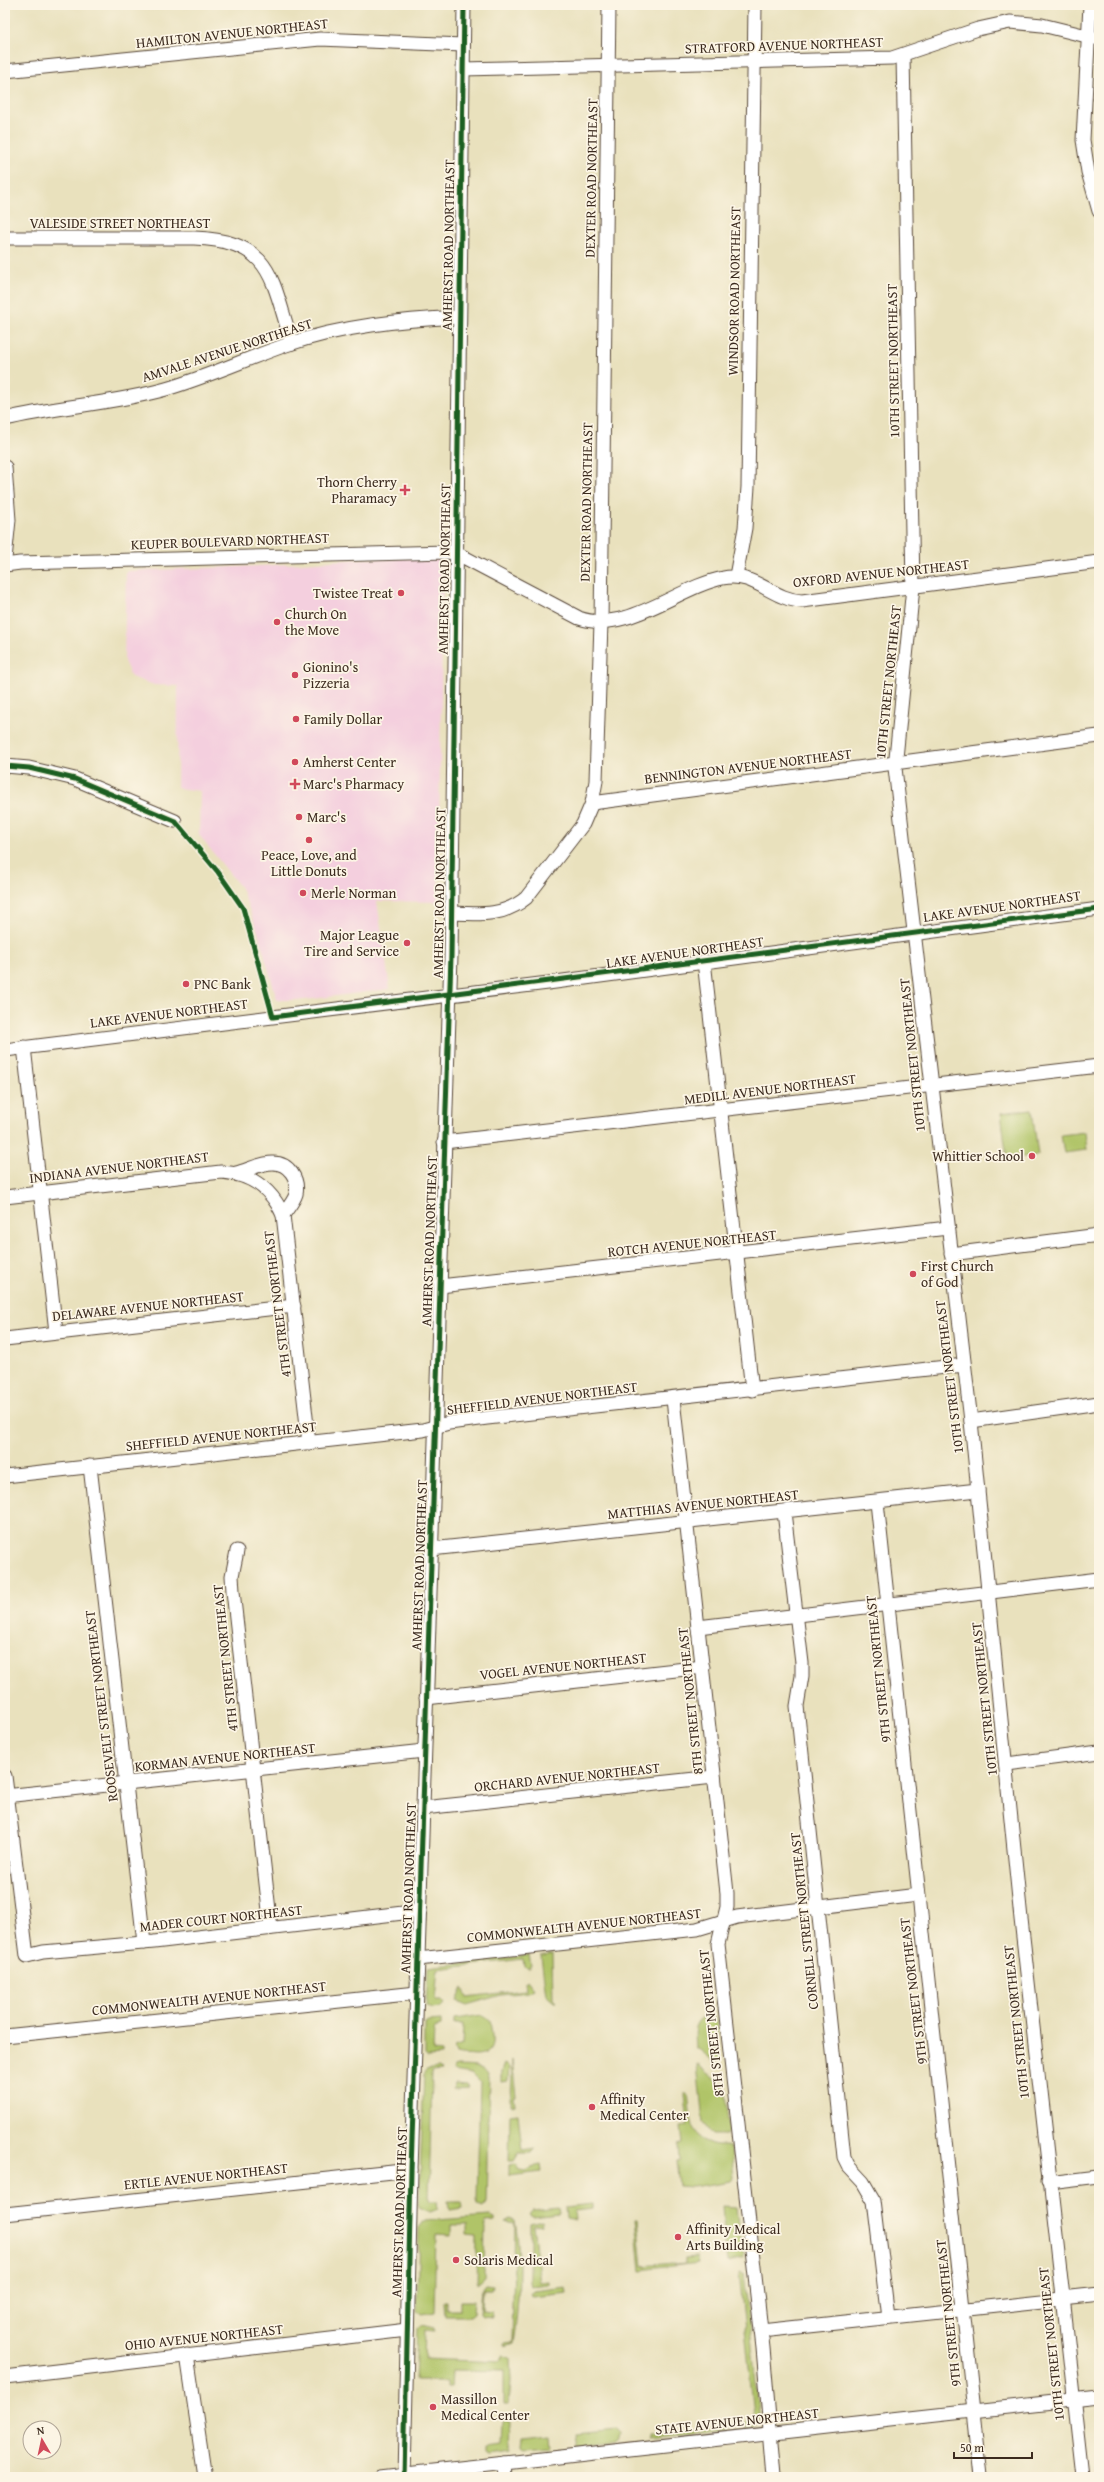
<svg xmlns="http://www.w3.org/2000/svg" width="1104" height="2482" font-family="'Gentium Book Plus',serif">
<rect width="100%" height="100%" fill="#fcf5e5"/>
<filter id="ink" filterUnits="userSpaceOnUse"><feTurbulence type="fractalNoise" baseFrequency=".025" numOctaves="2"/><feDisplacementMap in="SourceGraphic" scale="8" xChannelSelector="R" yChannelSelector="G"/><feConvolveMatrix kernelMatrix="1 2 1 2 8 2 1 2 1" color-interpolation-filters="sRGB"/></filter>
<filter id="wash" filterUnits="userSpaceOnUse"><feTurbulence type="fractalNoise" baseFrequency=".012" numOctaves="4" result="noise"/><feDisplacementMap in="SourceGraphic" scale="16" xChannelSelector="R" yChannelSelector="G"/><feGaussianBlur stdDeviation="0.9" result="paint"/><feColorMatrix in="noise" values="0 0 0 0 0 0 0 0 0 0 0 0 0 0 0 0 0 1.4 0 .05"/><feComposite in="paint" operator="in"/></filter>
<g filter="url(#wash)">
<rect width="100%" height="100%" fill="#e9e1bd"/>
<polygon fill="#f4cfde" points="435,558 443,564 438,902 377,901 390,989 305,1000 277,1000 258,932 241,888 199,835 200,791 177,788 178,686 154,685 131,677 124,661 126,571 261,566 360,559"/>
<g fill="#b0c467" stroke="#767742">
<polygon points="1032,1109 1038,1155 1007,1159 1001,1113"/>
<polygon points="1085,1132 1087,1150 1064,1153 1061,1135"/>
<polygon points="552,1953 553,1999 556,2002 554,2002 546,1995 541,1956"/>
<polygon points="529,1955 531,1966 527,1969 524,1966 523,1959 438,1969 435,2000 442,2000 445,2004 441,2008 431,2009 426,2006 428,1967"/>
<polygon points="527,1980 533,1988 529,1992 501,1995 467,2005 457,2001 463,1988 467,1997 526,1990 525,1982"/>
<path d="M483 2015 490 2021C492 2037 498 2056 475 2056 469 2055 462 2056 456 2054L454 2048 462 2045 463 2024H455V2019Z"/>
<path d="M705 2016 715 2018 717 2022 721 2061 714 2062 695 2047C694 2034 692 2022 705 2016Z"/>
<polygon points="441,2021 441,2026 434,2028 433,2052 441,2053 441,2056 427,2057 425,2055 425,2024 428,2022"/>
<polygon points="512,2060 516,2096 514,2096 515,2105 511,2105"/>
<polygon points="504,2064 509,2067 508,2081 501,2082 501,2072"/>
<polygon points="697,2064 724,2086 729,2129 726,2135 712,2135 703,2123"/>
<path d="M457 2066C468 2067 485 2064 489 2077L486 2203 483 2207 478 2205 477 2200 480 2082 472 2074 453 2071 454 2067Z"/>
<polygon points="438,2068 441,2071 432,2072 429,2201 437,2201 438,2209 430,2212 419,2207 424,2073 426,2070"/>
<polygon points="455,2084 467,2085 469,2088 453,2089"/>
<path d="M685 2094H688C691 2113 689 2138 712 2145 718 2147 724 2145 731 2147L734 2178 731 2181 693 2187 679 2186 676 2160 680 2159 679 2145 683 2144 681 2127 688 2126 685 2115 687 2114Z"/>
<polygon points="518,2114 522,2150 535,2148 531,2153 519,2153 514,2161 509,2161 510,2115"/>
<polygon points="515,2164 519,2170 526,2171 535,2166 541,2165 542,2172 509,2176 509,2165"/>
<polygon points="448,2202 462,2202 463,2208 449,2210"/>
<polygon points="593,2204 593,2209 573,2211 574,2220 566,2218 565,2207"/>
<polygon points="722,2206 737,2207 743,2258 727,2262"/>
<polygon points="558,2208 559,2214 533,2217 530,2215 533,2211"/>
<polygon points="490,2216 495,2218 495,2221 485,2222 484,2277 476,2284 477,2236 467,2235 467,2225 451,2225 451,2235 436,2234 434,2313 421,2315 417,2311 419,2226 425,2221"/>
<path d="M511 2218 515 2220C522 2257 519 2306 513 2343L504 2346V2343L512 2342 515 2223 506 2221Z"/>
<polygon points="635,2219 637,2219 642,2266 673,2263 674,2265 684,2264 684,2258 697,2257 698,2263 640,2270"/>
<polygon points="542,2221 543,2225 533,2226 540,2282 549,2281 549,2284 531,2286 530,2282 530,2224"/>
<polygon points="739,2272 744,2274 760,2419 757,2426 747,2428 745,2422 754,2416"/>
<polygon points="485,2284 493,2285 492,2289 483,2289 482,2311 491,2312 491,2317 482,2316 480,2314 482,2288"/>
<polygon points="566,2287 567,2293 533,2297 530,2295 533,2291"/>
<polygon points="444,2301 447,2301 447,2310 460,2310 460,2301 475,2301 474,2313 470,2316 445,2316"/>
<polygon points="421,2325 434,2328 434,2331 425,2330 424,2359 501,2362 503,2356 510,2358 511,2381 509,2405 504,2405 504,2371 452,2370 451,2388 447,2388 447,2381 415,2381 417,2328"/>
<polygon points="505,2420 510,2422 509,2453 490,2456 487,2454 487,2448 501,2446 502,2422"/>
<polygon points="728,2427 727,2430 647,2439 649,2435"/>
<polygon points="616,2429 619,2434 617,2442 578,2446 576,2433"/>
<polygon points="549,2436 550,2450 524,2452 521,2451 522,2439"/>
</g>
</g>
<g filter="url(#ink)">
<g fill="none" stroke-linecap="round" stroke-linejoin="round">
<g stroke="#554536" stroke-width="15">
<g id="minor">
<polyline points="1090,5 1083,140 1088,172 1099,211"/>
<polyline points="903,56 913,587 895,768 971,1421 1021,1919 1083,2477"/>
<polyline points="463,69 892,58 978,29 1010,22 1042,25 1099,39"/>
<polyline points="5,71 320,39 463,45"/>
<path d="M5 238H194C273 241 271 278 292 343"/>
<path d="M5 419C58 406 113 404 166 389 207 377 246 359 286 345 341 326 401 320 459 317"/>
<polyline points="5,467 9,520 5,559"/>
<path d="M5 565 20 563 448 552 456 553 579 618C626 635 678 587 723 578 754 571 772 600 802 601L1099 562"/>
<polyline points="736,576 745,528 748,487 755,5"/>
<polyline points="5,766 29,768 75,779 175,821"/>
<polyline points="592,803 1099,736"/>
<path d="M451 913C478 914 503 917 526 898L583 824 592 803 596 781 601 622 609 5"/>
<polyline points="704,961 752,1390"/>
<polyline points="24,1047 56,1332"/>
<polyline points="5,1050 548,983 1099,909"/>
<polyline points="444,1142 1099,1066"/>
<path d="M236 1173C248 1170 261 1163 273 1163 289 1163 299 1179 296 1194 294 1201 287 1209 283 1215L309 1443"/>
<path d="M5 1197 221 1172C251 1174 271 1188 283 1215"/>
<polyline points="951,1254 1099,1235"/>
<polyline points="440,1286 948,1228"/>
<polyline points="5,1339 294,1306"/>
<polyline points="673,1399 727,1893 727,1907 718,1944 763,2348 774,2477"/>
<polyline points="971,1421 1099,1403"/>
<polyline points="90,1466 144,1943"/>
<polyline points="5,1476 423,1430 449,1423 487,1418 964,1365"/>
<polyline points="877,1502 981,2477"/>
<polyline points="784,1512 802,1663 802,1676 797,1706 844,2157 849,2167 863,2182 874,2201 888,2317"/>
<polyline points="431,1549 978,1490"/>
<polyline points="237,1551 232,1576 233,1591 271,1928"/>
<polyline points="698,1627 1099,1579"/>
<polyline points="426,1698 703,1667"/>
<polyline points="1007,1764 1099,1752"/>
<polyline points="5,1776 27,1956 43,1952 154,1942 420,1911"/>
<polyline points="5,1796 424,1751"/>
<polyline points="423,1808 714,1777"/>
<polyline points="418,1959 697,1929 737,1917 918,1895"/>
<polyline points="5,2036 417,1993"/>
<polyline points="1049,2183 1099,2177"/>
<polyline points="5,2214 411,2170"/>
<polyline points="761,2331 1099,2295"/>
<polyline points="187,2355 205,2477"/>
<polyline points="5,2377 407,2330"/>
<polyline points="504,2463 505,2477"/>
<polyline points="379,2477 1099,2397"/>
<polyline points="404,2477 411,2170 451,956 464,5"/>
</g>
</g>
<use href="#minor" stroke="#fff" stroke-width="13"/>
<g stroke="#fcf5e5" stroke-width="8">
<g id="cycleway">
<polyline points="5,766 29,768 75,779 175,821 218,872 243,908 273,1017 1099,909"/>
<polyline points="404,2477 411,2170 451,956 464,5"/>
</g>
</g>
<use href="#cycleway" stroke="#1b5e20" stroke-width="5"/>
</g>
</g>
<g fill="#d1495b" stroke="#fcf5e5" stroke-width="1.5">
<path d="M403 484h4v4h4v4h-4v4h-4v-4h-4v-4h4z"/>
<circle cx="401" cy="593" r="4"/>
<circle cx="277" cy="622" r="4"/>
<circle cx="295" cy="675" r="4"/>
<circle cx="296" cy="719" r="4"/>
<circle cx="295" cy="762" r="4"/>
<path d="M293 778h4v4h4v4h-4v4h-4v-4h-4v-4h4z"/>
<circle cx="299" cy="817" r="4"/>
<circle cx="309" cy="840" r="4"/>
<circle cx="303" cy="893" r="4"/>
<circle cx="407" cy="943" r="4"/>
<circle cx="186" cy="984" r="4"/>
<circle cx="1032" cy="1156" r="4"/>
<circle cx="913" cy="1274" r="4"/>
<circle cx="592" cy="2107" r="4"/>
<circle cx="678" cy="2237" r="4"/>
<circle cx="456" cy="2260" r="4"/>
<circle cx="433" cy="2407" r="4"/>
</g>
<g text-anchor="middle" stroke-width="3.5" stroke-linejoin="round" paint-order="stroke">
<g font-size="14" fill="#3b2a1e" stroke="#fcf5e5">
<text transform="translate(232 33) rotate(-6)" y="5">HAMILTON AVENUE NORTHEAST</text>
<text transform="translate(784 45) rotate(-2)" y="5">STRATFORD AVENUE NORTHEAST</text>
<text transform="translate(591 178) rotate(-89)" y="5">DEXTER ROAD NORTHEAST</text>
<text x="120" y="228">VALESIDE STREET NORTHEAST</text>
<text transform="translate(448 245) rotate(-89)" y="5">AMHERST ROAD NORTHEAST</text>
<text transform="translate(734 291) rotate(-89)" y="5">WINDSOR ROAD NORTHEAST</text>
<text transform="translate(227 350) rotate(-18)" y="5">AMVALE AVENUE NORTHEAST</text>
<text transform="translate(893 361) rotate(-91)" y="5">10TH STREET NORTHEAST</text>
<text transform="translate(586 502) rotate(-89)" y="5">DEXTER ROAD NORTHEAST</text>
<text transform="translate(230 541) rotate(-2)" y="5">KEUPER BOULEVARD NORTHEAST</text>
<text transform="translate(444 569) rotate(-89)" y="5">AMHERST ROAD NORTHEAST</text>
<text transform="translate(881 573) rotate(-6)" y="5">OXFORD AVENUE NORTHEAST</text>
<text transform="translate(888 682) rotate(-84)" y="5">10TH STREET NORTHEAST</text>
<text transform="translate(748 766) rotate(-7)" y="5">BENNINGTON AVENUE NORTHEAST</text>
<text transform="translate(439 893) rotate(-89)" y="5">AMHERST ROAD NORTHEAST</text>
<text transform="translate(1002 906) rotate(-8)" y="5">LAKE AVENUE NORTHEAST</text>
<text transform="translate(685 952) rotate(-8)" y="5">LAKE AVENUE NORTHEAST</text>
<text transform="translate(169 1013) rotate(-7)" y="5">LAKE AVENUE NORTHEAST</text>
<text transform="translate(912 1055) rotate(-96)" y="5">10TH STREET NORTHEAST</text>
<text transform="translate(770 1089) rotate(-7)" y="5">MEDILL AVENUE NORTHEAST</text>
<text transform="translate(119 1167) rotate(-7)" y="5">INDIANA AVENUE NORTHEAST</text>
<text transform="translate(429 1241) rotate(-88)" y="5">AMHERST ROAD NORTHEAST</text>
<text transform="translate(692 1243) rotate(-6)" y="5">ROTCH AVENUE NORTHEAST</text>
<text transform="translate(277 1304) rotate(-97)" y="5">4TH STREET NORTHEAST</text>
<text transform="translate(148 1306) rotate(-6)" y="5">DELAWARE AVENUE NORTHEAST</text>
<text transform="translate(949 1377) rotate(-97)" y="5">10TH STREET NORTHEAST</text>
<text transform="translate(542 1398) rotate(-7)" y="5">SHEFFIELD AVENUE NORTHEAST</text>
<text transform="translate(221 1436) rotate(-6)" y="5">SHEFFIELD AVENUE NORTHEAST</text>
<text transform="translate(703 1504) rotate(-6)" y="5">MATTHIAS AVENUE NORTHEAST</text>
<text transform="translate(419 1565) rotate(-88)" y="5">AMHERST ROAD NORTHEAST</text>
<text transform="translate(225 1658) rotate(-96)" y="5">4TH STREET NORTHEAST</text>
<text transform="translate(563 1666) rotate(-6)" y="5">VOGEL AVENUE NORTHEAST</text>
<text transform="translate(878 1669) rotate(-96)" y="5">9TH STREET NORTHEAST</text>
<text transform="translate(984 1699) rotate(-96)" y="5">10TH STREET NORTHEAST</text>
<text transform="translate(690 1701) rotate(-96)" y="5">8TH STREET NORTHEAST</text>
<text transform="translate(101 1706) rotate(-97)" y="5">ROOSEVELT STREET NORTHEAST</text>
<text transform="translate(225 1757) rotate(-6)" y="5">KORMAN AVENUE NORTHEAST</text>
<text transform="translate(567 1777) rotate(-6)" y="5">ORCHARD AVENUE NORTHEAST</text>
<text transform="translate(408 1888) rotate(-88)" y="5">AMHERST ROAD NORTHEAST</text>
<text transform="translate(221 1918) rotate(-6)" y="5">MADER COURT NORTHEAST</text>
<text transform="translate(804 1921) rotate(-96)" y="5">CORNELL STREET NORTHEAST</text>
<text transform="translate(584 1925) rotate(-6)" y="5">COMMONWEALTH AVENUE NORTHEAST</text>
<text transform="translate(913 1991) rotate(-97)" y="5">9TH STREET NORTHEAST</text>
<text transform="translate(209 1998) rotate(-6)" y="5">COMMONWEALTH AVENUE NORTHEAST</text>
<text transform="translate(1016 2022) rotate(-96)" y="5">10TH STREET NORTHEAST</text>
<text transform="translate(711 2023) rotate(-96)" y="5">8TH STREET NORTHEAST</text>
<text transform="translate(206 2176) rotate(-6)" y="5">ERTLE AVENUE NORTHEAST</text>
<text transform="translate(399 2212) rotate(-88)" y="5">AMHERST ROAD NORTHEAST</text>
<text transform="translate(948 2313) rotate(-96)" y="5">9TH STREET NORTHEAST</text>
<text transform="translate(204 2337) rotate(-6)" y="5">OHIO AVENUE NORTHEAST</text>
<text transform="translate(1051 2344) rotate(-96)" y="5">10TH STREET NORTHEAST</text>
<text transform="translate(737 2421) rotate(-6)" y="5">STATE AVENUE NORTHEAST</text>
</g>
<g font-size="14" fill="#3b2a1e" stroke="#fcf5e5" text-anchor="start">
<text x="397" y="487" text-anchor="end">Thorn Cherry<tspan x="397" dy="16">Pharamacy</tspan></text>
<text x="393" y="598" text-anchor="end">Twistee Treat</text>
<text x="285" y="619">Church On<tspan x="285" dy="16">the Move</tspan></text>
<text x="303" y="672">Gionino's<tspan x="303" dy="16">Pizzeria</tspan></text>
<text x="304" y="724">Family Dollar</text>
<text x="303" y="767">Amherst Center</text>
<text x="303" y="789">Marc's Pharmacy</text>
<text x="307" y="822">Marc's</text>
<text x="309" y="860" text-anchor="middle">Peace, Love, and<tspan x="309" dy="16">Little Donuts</tspan></text>
<text x="311" y="898">Merle Norman</text>
<text x="399" y="940" text-anchor="end">Major League<tspan x="399" dy="16">Tire and Service</tspan></text>
<text x="194" y="989">PNC Bank</text>
<text x="1024" y="1161" text-anchor="end">Whittier School</text>
<text x="921" y="1271">First Church<tspan x="921" dy="16">of God</tspan></text>
<text x="600" y="2104">Affinity<tspan x="600" dy="16">Medical Center</tspan></text>
<text x="686" y="2234">Affinity Medical<tspan x="686" dy="16">Arts Building</tspan></text>
<text x="464" y="2265">Solaris Medical</text>
<text x="441" y="2404">Massillon<tspan x="441" dy="16">Medical Center</tspan></text>
</g>
</g>
<rect width="1104" height="2482" fill="none" stroke="#fcf5e5" stroke-width="20"/>
<g transform="translate(42 2440) rotate(351)"><circle r="19" fill="#fcf5e5" stroke="#afa495"/>
<path d="M0-3L7 15L0 10L-7 15Z" fill="#d1495b"/>
<text y="-6" font-size="11" font-weight="bold" text-anchor="middle" fill="#3b2a1e">N</text>
</g>
<path d="M954 2452v6h78v-6" fill="none" stroke="#3b2a1e" stroke-width="2"/>
<text x="960" y="2452" font-size="12" fill="#3b2a1e" stroke="#fcf5e5" stroke-width="3" paint-order="stroke">50 m</text>
</svg>
